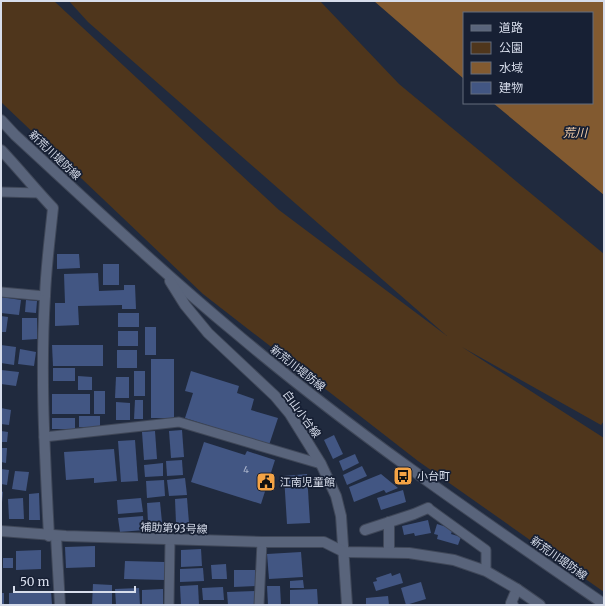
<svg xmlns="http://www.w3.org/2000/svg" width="605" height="606" font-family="Merriweather,'Noto Sans JP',serif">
<rect width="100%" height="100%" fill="#202a3e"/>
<polygon fill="#4f361c" points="1,1 54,1 279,210 447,336 88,22 69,1 320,1 399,84 604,254 604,421 601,425 462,347 604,438 604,592 418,461 203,294 1,102"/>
<polygon fill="#825a30" points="374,1 604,1 604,195 493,103 592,103 592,13 464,13 464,79"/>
<g fill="#425683">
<polygon points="57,254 79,254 80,268 57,269"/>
<rect x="103" y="264" width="16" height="21"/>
<polygon points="98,273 99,291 124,290 124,285 135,285 136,309 122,309 122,305 78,306 79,325 55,326 55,303 65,303 64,274"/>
<polygon points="1,297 21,300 19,315 1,313"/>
<polygon points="26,300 37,301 36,313 25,312"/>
<rect x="118" y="313" width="21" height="14"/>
<polygon points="1,316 8,317 6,332 1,332"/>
<polygon points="22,318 37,318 37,339 22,340"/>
<rect x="145" y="327" width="11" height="28"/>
<rect x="118" y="331" width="20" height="15"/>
<polygon points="1,345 16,347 14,365 1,363"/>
<polygon points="52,345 103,345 103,366 53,366"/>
<polygon points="20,349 36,352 34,366 18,364"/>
<rect x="117" y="350" width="20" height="18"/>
<rect x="151" y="359" width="23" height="59"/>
<rect x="53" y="368" width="22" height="13"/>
<polygon points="1,370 19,372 16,386 1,384"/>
<rect x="134" y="371" width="11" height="25"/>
<polygon points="191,371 239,386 237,393 254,399 251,410 278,418 269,445 185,418 193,393 185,391"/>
<polygon points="78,376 92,377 92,390 78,390"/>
<polygon points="116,377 129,377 129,398 115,398"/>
<rect x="94" y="391" width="11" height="23"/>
<rect x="52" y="394" width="38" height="20"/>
<polygon points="135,400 143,400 143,419 134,419"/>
<polygon points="116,402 130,403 130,420 116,420"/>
<polygon points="1,408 11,410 9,425 1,424"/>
<rect x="79" y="416" width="21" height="11"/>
<rect x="52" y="418" width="23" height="11"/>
<polygon points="182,430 184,457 171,458 169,431"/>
<polygon points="1,431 8,432 7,442 1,442"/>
<polygon points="155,431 157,459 144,460 142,432"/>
<polygon points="334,435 343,454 333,459 324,440"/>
<polygon points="135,440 138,481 121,482 118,441"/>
<polygon points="204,442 245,455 247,451 275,460 261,504 191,482"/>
<polygon points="1,448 7,448 6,463 1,462"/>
<polygon points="114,449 117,481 94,483 94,478 66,480 64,452"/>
<polygon points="355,454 359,463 343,471 339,461"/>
<polygon points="182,460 183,475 167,476 166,461"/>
<polygon points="163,463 163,476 145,477 144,465"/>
<polygon points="362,466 367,476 347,485 343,475"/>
<polygon points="1,469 9,470 7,485 1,484"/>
<polygon points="15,471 29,472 26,491 12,489"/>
<polygon points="307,474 310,523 287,524 284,476"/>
<polygon points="381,474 398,488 386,493 384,490 354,502 349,487"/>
<polygon points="185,478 187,495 169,496 167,480"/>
<polygon points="164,480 165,496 147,498 146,481"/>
<polygon points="403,490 406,502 381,510 377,498"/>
<polygon points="1,491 3,492 2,502 1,502"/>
<polygon points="39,493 40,520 29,520 29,494"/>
<polygon points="23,498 24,519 9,519 8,499"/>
<polygon points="141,498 143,512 118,514 117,500"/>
<polygon points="187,498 189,523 176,523 175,499"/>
<polygon points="160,502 162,522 148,523 147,503"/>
<polygon points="143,516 144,530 120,532 118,518"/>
<polygon points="428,520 431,533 415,536 414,533 404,535 402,526"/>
<polygon points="437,524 453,529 451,534 461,537 458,545 437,539 438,535 434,534"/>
<polygon points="95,546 95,567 66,568 65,547"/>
<polygon points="201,549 202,566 181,567 181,550"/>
<polygon points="41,550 41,569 16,570 16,551"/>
<polygon points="301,552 303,577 269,579 267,554"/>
<rect x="3" y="558" width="10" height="10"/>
<polygon points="125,561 165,562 165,580 124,579"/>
<polygon points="226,564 227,579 212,579 211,565"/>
<polygon points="203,568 204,581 180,582 180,569"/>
<polygon points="234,570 255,570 256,586 234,587"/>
<polygon points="391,573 392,576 400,573 403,583 376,591 373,582 377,581 376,578"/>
<polygon points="303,580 304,588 290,588 290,581"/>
<polygon points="421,582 426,599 406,605 401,588"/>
<polygon points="93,584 112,585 112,605 92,605"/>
<polygon points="198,585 199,605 181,605 180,586"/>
<polygon points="267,586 280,586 281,605 268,605"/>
<polygon points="223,587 224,600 203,600 202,588"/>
<polygon points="139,588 140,605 116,605 115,589"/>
<polygon points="163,589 163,605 142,605 142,590"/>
<polygon points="317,589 318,605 290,605 290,590"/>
<polygon points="51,591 52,605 9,605 9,593"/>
<polygon points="255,591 256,605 228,605 227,592"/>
<rect x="1" y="593" width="3" height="12"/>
<polygon points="388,596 389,605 366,605 366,598"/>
</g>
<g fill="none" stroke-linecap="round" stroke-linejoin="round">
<g stroke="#3f4758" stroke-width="11">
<g id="lane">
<polyline points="1,192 39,193"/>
<polyline points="1,292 45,296"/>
<polyline points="44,437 179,422 321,464"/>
<polyline points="428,508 486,550 486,571"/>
<polyline points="169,605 170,540"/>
<polyline points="259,605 262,542"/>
</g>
</g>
<g stroke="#3f4758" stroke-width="12">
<g id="street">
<path d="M1 150C19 169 35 189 53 208 50 237 46 267 45 296 40 376 45 456 49 536"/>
<polyline points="365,530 414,514 428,508"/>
<polyline points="56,536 60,605"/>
<polyline points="389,552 389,522"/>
<polyline points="513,605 511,603 517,589"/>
</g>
</g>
<g stroke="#3f4758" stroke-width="12">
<g id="secondary">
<path d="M1 120 15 135C89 203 161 271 238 335 354 433 479 518 604 604"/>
<polyline points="170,281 185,305 208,333 275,396 290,414 321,464 336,496 341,516 347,605"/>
<polyline points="1,531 66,536 262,542 324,542 344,552 409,553 454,560 486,571 517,589 540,605"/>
</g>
</g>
<use href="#lane" stroke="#59647b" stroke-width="9"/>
<use href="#street" stroke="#59647b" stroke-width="10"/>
<use href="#secondary" stroke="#59647b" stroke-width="10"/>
</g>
<defs>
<g id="bus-square" transform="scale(1)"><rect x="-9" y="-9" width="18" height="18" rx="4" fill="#f4a345" stroke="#172034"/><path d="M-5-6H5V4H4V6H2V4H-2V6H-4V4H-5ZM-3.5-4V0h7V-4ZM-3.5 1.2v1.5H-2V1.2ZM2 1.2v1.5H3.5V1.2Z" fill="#111"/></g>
<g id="civic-square" transform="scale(1)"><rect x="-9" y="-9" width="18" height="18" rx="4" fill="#f4a345" stroke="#172034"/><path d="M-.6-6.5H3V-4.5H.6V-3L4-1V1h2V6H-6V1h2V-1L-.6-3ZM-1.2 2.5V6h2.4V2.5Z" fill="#111"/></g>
</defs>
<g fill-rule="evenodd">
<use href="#bus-square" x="403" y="476"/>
<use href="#civic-square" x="266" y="482"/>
</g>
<g text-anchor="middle" stroke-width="3.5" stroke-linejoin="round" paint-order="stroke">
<g font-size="9" fill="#b2bbd1">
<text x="246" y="473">4</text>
</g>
<g font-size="11" fill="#d7ddeb" stroke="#172034">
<text transform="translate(55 155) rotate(43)" y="4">新荒川堤防線</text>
<text transform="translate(298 368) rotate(38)" y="4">新荒川堤防線</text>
<text transform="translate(302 414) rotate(54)" y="4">白山小台線</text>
<text transform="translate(174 528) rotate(2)" y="4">補助第93号線</text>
<text transform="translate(559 558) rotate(35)" y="4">新荒川堤防線</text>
</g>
<g font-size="11" fill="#d7ddeb" stroke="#172034" text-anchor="start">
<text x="417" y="480">小台町</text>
<text x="280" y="486">江南児童館</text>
</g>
<g font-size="12" font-style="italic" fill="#f6d0ab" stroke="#172034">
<text x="575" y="137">荒川</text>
</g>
</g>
<rect width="605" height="606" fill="none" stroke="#d7ddeb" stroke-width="4"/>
<rect x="463" y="12" width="130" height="92" fill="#172034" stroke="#646c7d"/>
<rect x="471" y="25" width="20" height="6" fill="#59647b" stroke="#646c7d"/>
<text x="499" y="32" font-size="12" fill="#d7ddeb">道路</text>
<rect x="471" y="42" width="20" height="12" fill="#4f361c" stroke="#646c7d"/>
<text x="499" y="52" font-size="12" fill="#d7ddeb">公園</text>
<rect x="471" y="62" width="20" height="12" fill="#825a30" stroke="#646c7d"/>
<text x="499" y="72" font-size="12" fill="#d7ddeb">水域</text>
<rect x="471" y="82" width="20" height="12" fill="#425683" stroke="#646c7d"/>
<text x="499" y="92" font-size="12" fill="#d7ddeb">建物</text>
<path d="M14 586v6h121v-6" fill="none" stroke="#d7ddeb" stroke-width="2"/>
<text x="20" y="586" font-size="12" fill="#d7ddeb" stroke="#172034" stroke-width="3" paint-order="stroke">50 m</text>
</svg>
